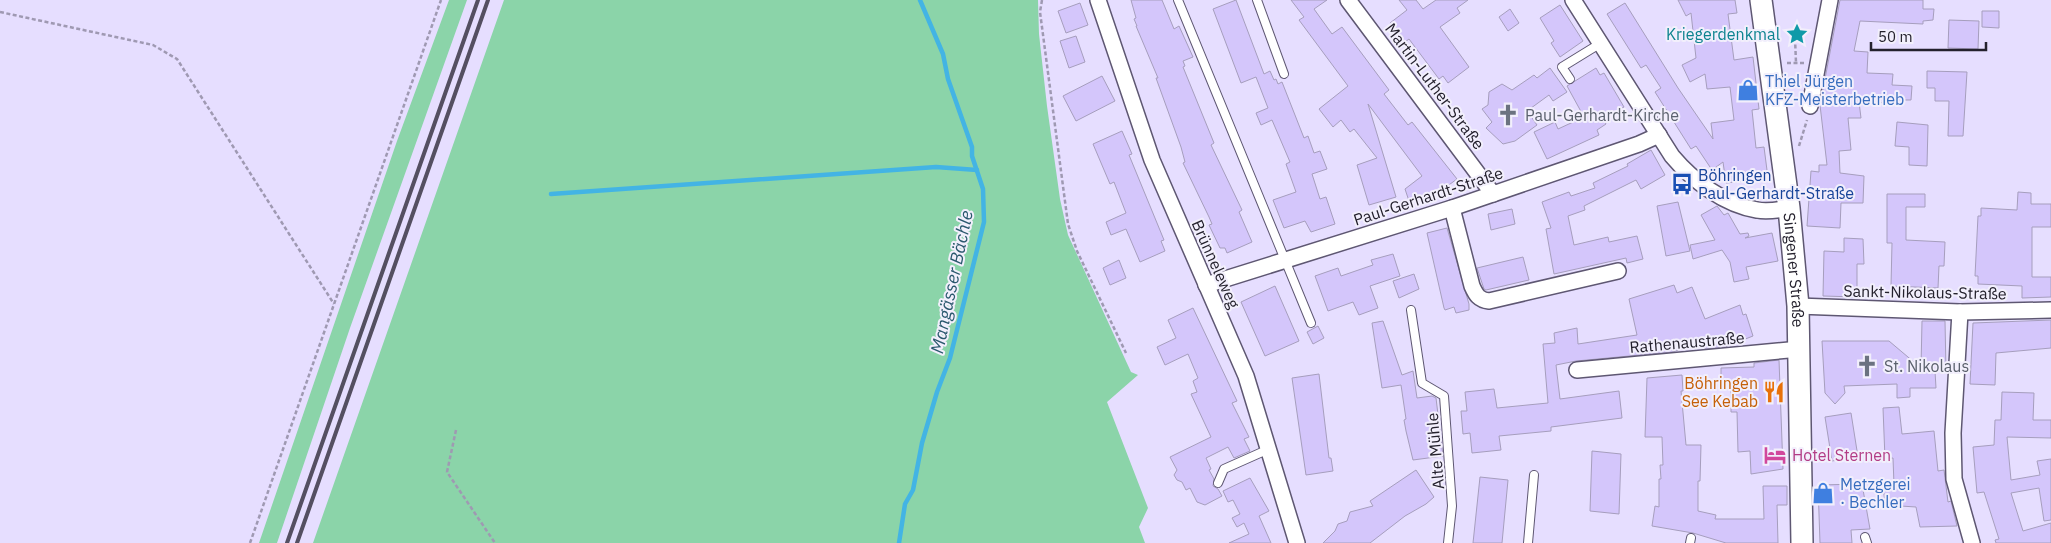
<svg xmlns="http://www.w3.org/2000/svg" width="2051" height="543" font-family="'IBM Plex Sans',sans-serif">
<rect width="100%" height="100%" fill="#e6deff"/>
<g fill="#8bd4a9">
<polygon points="449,0 467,0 350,328 277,543 259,543 397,141"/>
<polygon points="504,0 1038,0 1039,34 1047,106 1060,199 1068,235 1131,372 1138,375 1107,402 1148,508 1139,527 1145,543 313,543"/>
</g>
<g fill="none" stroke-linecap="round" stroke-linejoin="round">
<g stroke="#43b4e4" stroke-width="4.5">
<polyline points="551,194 936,167 977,170"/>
<polyline points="899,543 905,504 913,490 922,443 937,392 950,358 984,222 983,189 972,156 972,147 948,79 943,54 920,0"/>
</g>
</g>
<g fill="#d4c6fb" stroke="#a69ebd">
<polygon points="1131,0 1162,0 1174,29 1179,26 1193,57 1183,61 1185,66 1183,67 1214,143 1211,145 1242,210 1239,212 1252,242 1227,253 1225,248 1220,248 1209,225 1212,224 1209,217 1183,163 1185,162 1181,147 1156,78 1158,78 1136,26 1137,26 1134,19 1136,18"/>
<polygon points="1236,0 1264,74 1270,71 1274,80 1276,79 1278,84 1282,82 1304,138 1308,136 1314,153 1320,151 1327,169 1312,174 1320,199 1326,197 1335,224 1311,232 1305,221 1284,228 1273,200 1296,192 1286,164 1290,162 1272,120 1261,125 1256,113 1268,108 1256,77 1241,83 1213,9"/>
<polygon points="1291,0 1327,0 1314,9 1332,34 1342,27 1389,90 1384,94 1408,125 1412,122 1457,179 1442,190 1409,201 1405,189 1422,176 1368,104 1396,197 1369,205 1357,165 1377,158 1354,129 1350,132 1341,120 1333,127 1319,109 1348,86 1299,20 1304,17"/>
<polygon points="1399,0 1416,0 1423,9 1436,0 1468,0 1457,8 1460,13 1440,27 1469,67 1448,83 1443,76 1439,79 1409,39 1405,42 1390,23 1407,10"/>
<polygon points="1678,0 1735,0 1737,13 1728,14 1734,60 1753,57 1759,109 1752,110 1756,148 1764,147 1768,178 1726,183 1723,162 1712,170 1696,146 1691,149 1655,92 1661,88 1646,65 1641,68 1607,14 1625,3 1678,88 1713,139 1711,123 1734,120 1730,87 1707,89 1705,74 1690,82 1682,65 1696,58 1691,13 1686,16"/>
<polygon points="1840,0 1923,0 1923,9 1934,9 1933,20 1923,21 1923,24 1860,21 1854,51 1868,52 1867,73 1893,74 1892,85 1912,86 1911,100 1894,100 1894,103 1859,102 1861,118 1848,118 1851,150 1839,151 1840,173 1864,176 1863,203 1841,203 1840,228 1807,226 1811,171 1819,172 1819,165 1827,165 1820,105"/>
<polygon points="1080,3 1088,25 1066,33 1058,11"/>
<polygon points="1560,5 1583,41 1560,57 1551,43 1554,41 1540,18"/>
<polygon points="1510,9 1519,23 1508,31 1499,17"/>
<polygon points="1982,11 1999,11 1999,28 1982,27"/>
<polygon points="1949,20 1979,21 1978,49 1948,48"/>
<polygon points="1076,36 1085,62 1069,68 1060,41"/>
<polygon points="1550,68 1567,92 1553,101 1549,95 1527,111 1537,125 1515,141 1503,144 1486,128 1492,122 1482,109 1488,105 1489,92 1502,84 1512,90 1534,75 1537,78"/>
<polygon points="1596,68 1600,75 1604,73 1624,107 1603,119 1606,124 1597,130 1599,135 1547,159 1534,132 1555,122 1558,129 1584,117 1567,86"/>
<polygon points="1927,71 1967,72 1963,136 1948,136 1949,101 1935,101 1935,88 1927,88"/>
<polygon points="1102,76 1115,101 1076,121 1063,96"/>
<polygon points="1897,122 1928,125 1927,166 1909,165 1909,147 1895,146"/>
<polygon points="1122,131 1132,154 1129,155 1164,240 1161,241 1165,251 1140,262 1126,229 1111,235 1106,222 1126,213 1114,182 1110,184 1093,144"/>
<polygon points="1651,150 1665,175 1641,189 1636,180 1584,206 1585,210 1568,216 1574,245 1608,237 1609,242 1637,236 1643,259 1627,263 1626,258 1554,274 1546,229 1551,228 1542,202 1569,192 1571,196 1595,188 1593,183 1628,166 1627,164"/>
<polygon points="2018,192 2031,193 2031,204 2051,204 2051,227 2032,227 2032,277 2051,277 2051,297 2022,298 2022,286 1978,284 1978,276 1975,276 1978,216 1981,216 1981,208 2017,210"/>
<polygon points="1887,194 1925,194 1925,207 1906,207 1906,240 1945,242 1944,266 1939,266 1938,288 1891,286 1892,243 1887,243"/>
<polygon points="1678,202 1690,251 1666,256 1657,206"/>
<polygon points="1717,206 1724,215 1728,213 1740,234 1748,233 1749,236 1745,238 1772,233 1778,261 1746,267 1749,279 1734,282 1730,262 1722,250 1693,259 1690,245 1715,240 1701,215"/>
<polygon points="1512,209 1515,224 1491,230 1488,214"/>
<polygon points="1447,228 1469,304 1469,310 1456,313 1454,307 1445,310 1444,308 1427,233"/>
<polygon points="1844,238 1863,239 1864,264 1857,264 1857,297 1823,296 1824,251 1844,252"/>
<polygon points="1393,254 1400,276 1370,286 1378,308 1359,315 1353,302 1328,311 1315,276 1338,268 1341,276 1373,265 1371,260"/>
<polygon points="1523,257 1529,280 1486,290 1484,289 1477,268"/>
<polygon points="1119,260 1126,278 1110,285 1103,268"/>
<polygon points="1414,274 1419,289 1399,298 1393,281"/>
<polygon points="1674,285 1677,293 1692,287 1705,319 1740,305 1743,315 1746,314 1753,336 1725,347 1705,349 1703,343 1672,352 1576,361 1556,365 1560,399 1619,391 1622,418 1551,427 1551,431 1499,436 1501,450 1472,453 1470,433 1463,434 1461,411 1467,411 1465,392 1494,389 1497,408 1548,403 1543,344 1555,343 1554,333 1577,328 1578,344 1637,335 1629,299"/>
<polygon points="1275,286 1299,341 1265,356 1241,302"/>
<polygon points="1193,308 1237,401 1232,403 1249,437 1244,439 1250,451 1234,458 1228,447 1206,458 1211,469 1209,470 1214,479 1213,486 1218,489 1222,496 1205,505 1197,502 1190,488 1186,490 1182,482 1177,480 1174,475 1177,470 1170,457 1211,437 1191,394 1197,392 1193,381 1198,378 1188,354 1165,365 1157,347 1176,338 1168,320"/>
<polygon points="2051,320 2051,348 1996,353 1995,385 1970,384 1973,323"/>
<polygon points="1383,321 1402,375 1413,371 1417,398 1432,396 1436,398 1443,456 1413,460 1406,431 1404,420 1406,419 1401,385 1382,388 1372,323"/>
<polygon points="1922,321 1945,321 1946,371 1935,371 1936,388 1910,388 1910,397 1897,398 1897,384 1844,386 1845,393 1835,404 1825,393 1822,341 1889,341 1921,368"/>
<polygon points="1318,326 1324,338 1313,344 1307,332"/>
<polygon points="1779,360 1783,469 1751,474 1750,451 1738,452 1737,412 1731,412 1731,381 1721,382 1721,368 1754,367 1754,363"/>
<polygon points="1319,374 1329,458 1331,458 1333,471 1306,475 1292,378"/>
<polygon points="1682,375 1683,391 1681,391 1686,445 1701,445 1700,481 1698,481 1698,511 1716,515 1715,519 1764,519 1763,486 1787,486 1787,505 1777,505 1778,543 1726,543 1693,533 1652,526 1655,506 1659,507 1659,479 1661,479 1660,465 1663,465 1662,437 1645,437 1647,378"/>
<polygon points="2002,392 2034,393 2033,420 2051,420 2051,438 2007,437 2011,480 2040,475 2037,461 2051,459 2051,520 2044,521 2039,488 2011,493 2023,531 2051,523 2051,543 1996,543 1995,540 1999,539 1984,492 1977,493 1973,447 1994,445 1995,420 2001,420"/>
<polygon points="1899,407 1902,434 1934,431 1938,471 1944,470 1948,502 1951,501 1957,526 1920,527 1916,507 1885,505 1883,484 1894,485 1893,458 1885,459 1883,408"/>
<polygon points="1851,413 1858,457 1832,461 1825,417"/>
<polygon points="1592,451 1621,454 1619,514 1590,511"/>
<polygon points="1416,470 1434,497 1426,504 1405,516 1370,543 1323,543 1335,531 1338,524 1347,521 1350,512 1373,506 1370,501"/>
<polygon points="1480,477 1508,480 1502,543 1473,543"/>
<polygon points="1250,478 1269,511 1259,516 1271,543 1229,543 1249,534 1244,523 1237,527 1232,518 1240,514 1233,500 1228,502 1223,491"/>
<polygon points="1862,484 1870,529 1851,530 1852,543 1820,543 1818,485"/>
</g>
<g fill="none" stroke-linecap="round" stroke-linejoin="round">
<g stroke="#5e5772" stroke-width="10">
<g id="lane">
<polyline points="1178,0 1311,323"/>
<polyline points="1257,0 1284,74"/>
<polyline points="1570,79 1562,67 1601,43"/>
<polyline points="1411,310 1422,383 1444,396 1452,506 1448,543"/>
<polyline points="1218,483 1224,469 1269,449"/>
<polyline points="1865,537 1867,543"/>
<polyline points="1528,543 1534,475"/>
<polyline points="1690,543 1691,538"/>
</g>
</g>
<g stroke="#5e5772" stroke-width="18">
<g id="street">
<polyline points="1098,0 1152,160 1246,376 1297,543"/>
<polyline points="1348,0 1493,194"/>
<path d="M1573 0 1672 156C1693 181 1725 205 1757 210 1768 212 1779 210 1789 208"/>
<polyline points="1810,106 1830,0"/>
<path d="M1452 208 1472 286C1476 295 1479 300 1489 301L1618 271"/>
<polyline points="1206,285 1452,208 1639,144 1659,135"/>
<polyline points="1798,306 1960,312 2051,310"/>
<polyline points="1960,312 1953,433 1954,479 1972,543"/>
<polyline points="1577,370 1800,349"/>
</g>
</g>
<g stroke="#5e5772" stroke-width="24">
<g id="secondary">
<path id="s1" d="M1761 0 1789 208 1798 306 1802 543"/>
</g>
</g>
<g stroke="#9f99b2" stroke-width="2.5" stroke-dasharray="4 2.5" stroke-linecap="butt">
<polyline points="1042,0 1040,12 1068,224 1077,251 1126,353"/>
<polyline points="0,12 153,45 177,59 334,304"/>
<polyline points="1795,38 1796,63"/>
<polyline points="1787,63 1804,63"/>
<polyline points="1799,146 1807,120"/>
<polyline points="456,430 447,472 495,543"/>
<polyline points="250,543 441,0"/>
</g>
<use href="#lane" stroke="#fff" stroke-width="8"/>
<use href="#street" stroke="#fff" stroke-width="15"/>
<use href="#secondary" stroke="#fff" stroke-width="21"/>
<g stroke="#544f61" stroke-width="4">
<polyline points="287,543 478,0"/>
<polyline points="297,543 488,0"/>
</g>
</g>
<defs>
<g id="sight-bare" transform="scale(1.725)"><path d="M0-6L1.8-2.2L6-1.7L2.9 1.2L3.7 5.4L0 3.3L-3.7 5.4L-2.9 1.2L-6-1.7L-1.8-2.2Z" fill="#0f9aa8" stroke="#f2effc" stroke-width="2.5" paint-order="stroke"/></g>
<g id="shop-bare" transform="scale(1.725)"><path d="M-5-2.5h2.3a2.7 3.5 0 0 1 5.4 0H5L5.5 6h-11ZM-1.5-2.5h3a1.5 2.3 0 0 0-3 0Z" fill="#3f7fe0" stroke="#f2effc" stroke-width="2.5" paint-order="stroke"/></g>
<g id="church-bare" transform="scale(1.725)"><path d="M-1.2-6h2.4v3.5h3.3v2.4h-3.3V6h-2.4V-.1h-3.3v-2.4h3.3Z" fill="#6b7280" stroke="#f2effc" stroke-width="2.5" paint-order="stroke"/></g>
<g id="bus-bare" transform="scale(1.725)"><path d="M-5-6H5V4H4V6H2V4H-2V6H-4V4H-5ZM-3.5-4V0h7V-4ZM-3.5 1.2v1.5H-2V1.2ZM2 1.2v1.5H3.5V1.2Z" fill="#1a4fb4" stroke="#f2effc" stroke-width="2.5" paint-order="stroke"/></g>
<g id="restaurant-bare" transform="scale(1.725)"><path d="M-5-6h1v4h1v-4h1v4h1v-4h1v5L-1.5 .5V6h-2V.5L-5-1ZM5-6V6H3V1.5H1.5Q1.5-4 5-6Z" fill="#e8710a" stroke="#f2effc" stroke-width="2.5" paint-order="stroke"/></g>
<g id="hotel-bare" transform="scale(1.725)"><path d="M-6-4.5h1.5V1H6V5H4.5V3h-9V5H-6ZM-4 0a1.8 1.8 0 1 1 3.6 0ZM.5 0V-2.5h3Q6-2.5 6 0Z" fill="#d1479c" stroke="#f2effc" stroke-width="2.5" paint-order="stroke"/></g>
</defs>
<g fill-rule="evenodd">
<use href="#sight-bare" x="1797" y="34"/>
<use href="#shop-bare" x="1748" y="90"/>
<use href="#church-bare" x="1508" y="115"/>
<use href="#bus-bare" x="1682" y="184"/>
<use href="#church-bare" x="1867" y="366"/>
<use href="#restaurant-bare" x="1774" y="392"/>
<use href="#hotel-bare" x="1775" y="455"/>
<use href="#shop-bare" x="1823" y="493"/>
</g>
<g text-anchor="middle" stroke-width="4" stroke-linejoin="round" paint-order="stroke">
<g font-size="16" fill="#0d838f" stroke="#f2effc" text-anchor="end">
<text x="1780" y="40">Kriegerdenkmal</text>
</g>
<g font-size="16" fill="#366cbe" stroke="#f2effc" text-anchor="start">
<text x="1765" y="87">Thiel Jürgen<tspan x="1765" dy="18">KFZ-Meisterbetrieb</tspan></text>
<text x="1840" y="490">Metzgerei<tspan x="1840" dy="18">· Bechler</tspan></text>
</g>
<g font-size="16" fill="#24212d" stroke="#f2effc">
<text transform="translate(1435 86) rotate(53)" y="6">Martin-Luther-Straße</text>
<text transform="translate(1428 196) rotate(-18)" y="6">Paul-Gerhardt-Straße</text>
<text transform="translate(1216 264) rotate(66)" y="6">Brünneleweg</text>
<text dy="6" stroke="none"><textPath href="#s1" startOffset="272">Singener Straße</textPath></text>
<text transform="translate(1925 292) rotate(1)" y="6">Sankt-Nikolaus-Straße</text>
<text transform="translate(1687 342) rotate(-5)" y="6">Rathenaustraße</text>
<text transform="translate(1435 451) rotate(-95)" y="6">Alte Mühle</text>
</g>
<g font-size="16" fill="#5b616d" stroke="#f2effc" text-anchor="start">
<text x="1525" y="121">Paul-Gerhardt-Kirche</text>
<text x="1884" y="372">St. Nikolaus</text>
</g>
<g font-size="16" fill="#164399" stroke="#f2effc" text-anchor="start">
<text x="1698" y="181">Böhringen<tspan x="1698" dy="18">Paul-Gerhardt-Straße</tspan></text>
</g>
<g font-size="16" fill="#c56008" stroke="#f2effc" text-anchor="end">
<text x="1758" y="389">Böhringen<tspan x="1758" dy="18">See Kebab</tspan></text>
</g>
<g font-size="16" fill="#b23c85" stroke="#f2effc" text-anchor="start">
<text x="1792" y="461">Hotel Sternen</text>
</g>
<g font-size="18" font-style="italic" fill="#2a586d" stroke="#f2effc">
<text transform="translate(952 282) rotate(-78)" y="6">Mangässer Bächle</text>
</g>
</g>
<path d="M1871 42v8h115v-8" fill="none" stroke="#24212d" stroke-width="2.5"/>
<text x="1878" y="42" font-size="15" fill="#24212d" stroke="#f2effc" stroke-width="4" paint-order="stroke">50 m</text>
</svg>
